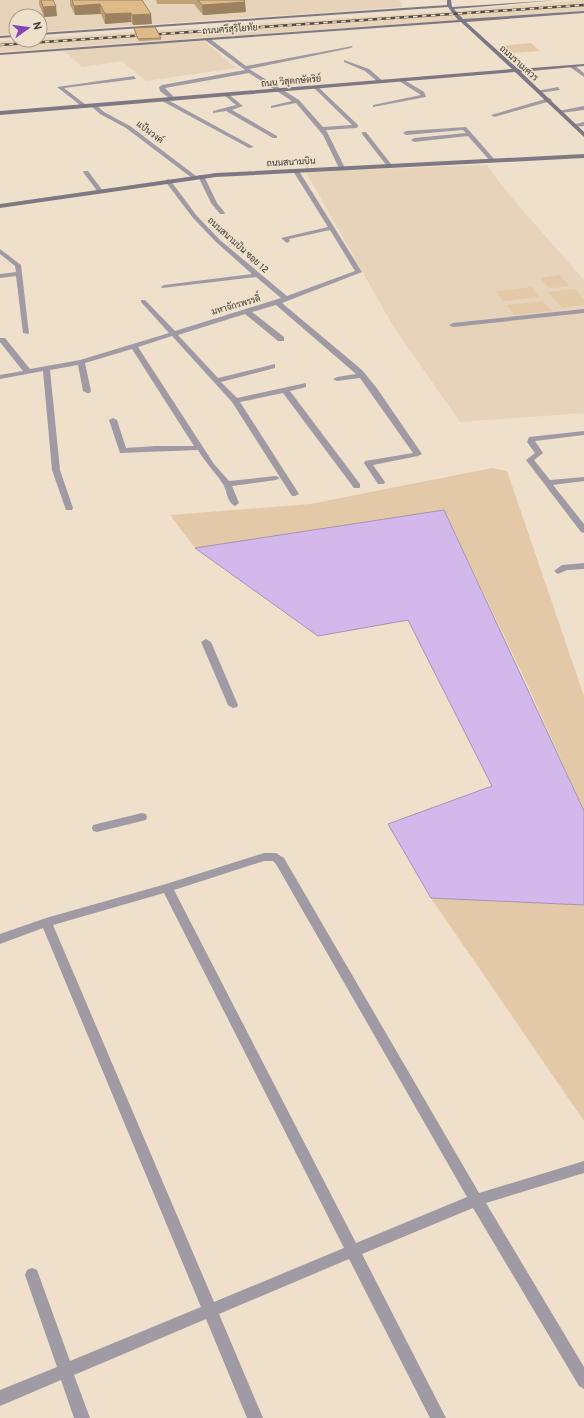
<svg xmlns="http://www.w3.org/2000/svg" width="584" height="1418" font-family="Overpass,Sarabun,sans-serif">
<rect width="100%" height="100%" fill="#efe0cc"/>
<g fill="#e7d3b9">
<polygon points="0,0 399,0 403,7 40,32 40,16 16,16 16,34 0,35"/>
<polygon points="584,0 584,11 0,52 0,41 40,40 40,38 410,14"/>
<polygon points="204,41 236,68 146,81 122,61 82,67 63,50"/>
<polygon points="487,165 505,190 584,280 584,413 460,422 393,326 306,172"/>
</g>
<g fill="#e3c9a8">
<polygon points="531,43 540,51 509,53 501,46"/>
<polygon points="560,275 569,286 549,288 540,278"/>
<polygon points="531,287 539,297 503,301 496,291"/>
<polygon points="575,289 584,299 584,305 562,308 549,292"/>
<polygon points="543,301 551,311 514,315 507,305"/>
<polygon points="492,468 507,471 584,696 584,811 529,688 444,510 195,548 170,515 310,504"/>
<polygon points="431,898 584,905 584,1121"/>
</g>
<polygon fill="#d3b8ec" stroke="#a792b4" points="444,510 584,811 584,905 431,898 388,824 492,786 408,620 318,636 195,548"/>
<g fill="none" stroke-linecap="round" stroke-linejoin="round">
<g fill="#9f9aa3" fill-rule="evenodd">
<polygon points="205,38 209,38 246,66 353,46 351,48 249,69 299,100 323,127 352,125 314,88 316,85 358,125 358,127 356,128 326,130 345,168 344,169 339,168 323,135 296,103 271,108 271,106 292,101 249,73 165,88 176,99 173,101 160,91 159,87 162,85 245,70 205,40"/>
<polygon points="344,60 369,69 384,82 379,83 365,71 344,62"/>
<polygon points="570,65 574,65 584,73 584,77 570,67"/>
<polygon points="134,76 136,79 64,88 86,105 86,107 84,108 57,87"/>
<polygon points="401,78 424,92 426,97 373,107 373,105 421,95 399,81"/>
<polygon points="558,87 560,90 539,93 536,91"/>
<polygon points="227,93 243,106 232,110 277,136 277,138 273,138 226,111 213,113 213,111 236,105 225,96 224,95"/>
<polygon points="549,98 552,100 551,101 494,117 491,115"/>
<polygon points="162,99 166,99 254,147 249,148 162,101"/>
<polygon points="91,104 95,104 104,112 130,126 196,176 196,178 192,178 126,128 100,114 91,106"/>
<polygon points="584,106 584,110 561,113 558,111"/>
<polygon points="584,122 584,126 574,127 571,125"/>
<polygon points="466,127 495,160 495,162 491,162 468,136 414,142 411,140 414,138 466,133 463,130 406,135 403,133 406,131"/>
<polygon points="362,132 366,132 391,164 391,166 387,166 362,134"/>
<path d="M294 170 299 171 362 272 282 303 362 370 376 387 422 454 418 456 373 465 385 482 384 484H378L364 463 365 461 413 453 360 378 337 381 333 379 337 377 356 374 276 305 252 312 284 337V341H278L245 314 178 335 218 378 275 364V368L221 382 237 398 306 383V387L290 391 360 484V488H354L283 393 240 402 299 494 295 496H292L232 402 172 336 138 347 214 464 229 481 276 476 280 478 276 480 232 486 239 503 235 506C227 503 227 490 223 484 215 472 205 462 198 450L120 453 109 420 113 418 117 420 126 448 156 446H194L132 349 85 363 91 391 90 393H87L83 391 78 365 50 370 60 470 73 508 72 510H66L52 470 43 371 0 379V375L23 371 0 342V338H5L30 369 80 360 169 333 141 302V300H145L175 331 281 298 256 277 162 288 161 287 164 285 252 274 216 242 193 218 165 181 168 179 170 180 197 216 220 240 287 296 355 271 330 230 289 239 290 241 287 243 281 238 328 227 293 171Z"/>
<polygon points="84,171 88,171 103,191 102,192 98,192 83,172"/>
<polygon points="199,175 204,176 217,203 225,213 224,214 220,214 211,203 198,176"/>
<polygon points="0,249 21,265 29,334 23,333 16,276 0,278 0,274 16,272 15,266 0,254"/>
<polygon points="584,309 584,313 453,327 449,325 453,323"/>
<polygon points="584,431 584,435 535,441 543,453 534,460 550,480 584,477 584,481 553,485 584,524 584,533 581,532 526,460 535,453 527,442 529,437"/>
<polygon points="584,563 584,569 567,570 558,574 554,571 562,565"/>
<polygon points="206,639 211,642 238,705 237,707 233,708 228,705 201,642"/>
<polygon points="142,813 146,814 147,817 146,820 97,832 93,831 92,828 93,825 97,824"/>
<path d="M264 853H276L284 858 479 1193 584 1161V1173L486 1203 584 1367V1389L579 1386 473 1208 362 1254 446 1418H430L349 1259 219 1314 263 1418H247L206 1319 74 1375 90 1418H74L61 1380 0 1406V1390L57 1367 25 1275 27 1270 32 1268 37 1270 70 1361 201 1307 43 928 0 944V934L46 918 166 884ZM264 861H273L276 864 467 1197 356 1243 174 890ZM164 893 344 1248 214 1302 53 925Z"/>
</g>
<g fill="#7e7885" fill-rule="evenodd">
<polygon points="447,0 451,0 452,7 558,0 454,9 463,19 584,11 584,13 466,22 518,69 584,64 584,66 521,72 584,132 584,137 515,72 0,115 0,111 512,69 461,22 0,55 0,53 458,20 448,7 40,35 40,33 447,5"/>
<polygon points="16,35 16,37 0,38 0,36"/>
<polygon points="584,154 584,158 216,177 0,208 0,204 216,173"/>
</g>
<g stroke="#544d44" stroke-width="2.5">
<polyline id="rail" points="0,45 584,5"/>
</g>
<use href="#rail" stroke="#efe0cc" stroke-width="1.5" stroke-dasharray="4.5" stroke-linecap="butt"/>
</g>
<g fill="#c0a076">
<polygon points="39,0 53,0 57,16 44,17 39,4"/>
<polygon points="70,0 142,0 152,24 133,25 131,22 105,24 101,14 75,15 70,5"/>
<polygon points="156,0 244,0 246,12 203,15 194,4 157,4"/>
<polygon points="134,28 161,38 161,40 139,41"/>
</g>
<g fill="#9c8260">
<polygon points="245,2 246,12 203,15 202,5"/>
<polygon points="100,4 101,14 75,15 74,6"/>
<polygon points="56,6 57,16 44,17 43,7"/>
<polygon points="131,13 131,22 105,24 105,14"/>
<polygon points="151,14 152,24 133,25 132,15"/>
</g>
<g fill="#dfba89" stroke="#9c8260">
<polygon points="41,0 53,0 56,6 43,7"/>
<polygon points="72,0 142,0 151,14 132,15 131,13 105,14 100,4 74,6"/>
<polygon points="198,0 244,0 245,2 202,5"/>
<polygon points="155,27 161,38 138,39 134,28"/>
</g>
<g text-anchor="middle" stroke-width="3" stroke-linejoin="round" paint-order="stroke">
<g font-size="9" fill="#413b33" stroke="#efe0cc">
<text transform="translate(230 29) rotate(-4)" y="3">ถนนศรีสุริโยทัย</text>
<text transform="translate(519 63) rotate(42)" y="3">ถนนราเมศวร</text>
<text transform="translate(291 81) rotate(-5)" y="3">ถนน วิสุตกษัตริย์</text>
<text transform="translate(150 132) rotate(37)" y="3">แป้นวงค์</text>
<text transform="translate(291 162) rotate(-3)" y="3">ถนนสนามบิน</text>
<text transform="translate(238 245) rotate(42)" y="3">ถนนสนามบิน ซอย 12</text>
<text transform="translate(236 305) rotate(-16)" y="3">มหาจักรพรรดิ์</text>
</g>
</g>
<g transform="translate(28 28) rotate(76)"><circle r="19" fill="#efe0cc" stroke="#a99e8f"/>
<path d="M0-3L7 15L0 10L-7 15Z" fill="#8744b8"/>
<text y="-6" font-size="11" font-weight="bold" text-anchor="middle" fill="#413b33">N</text>
</g>
</svg>
